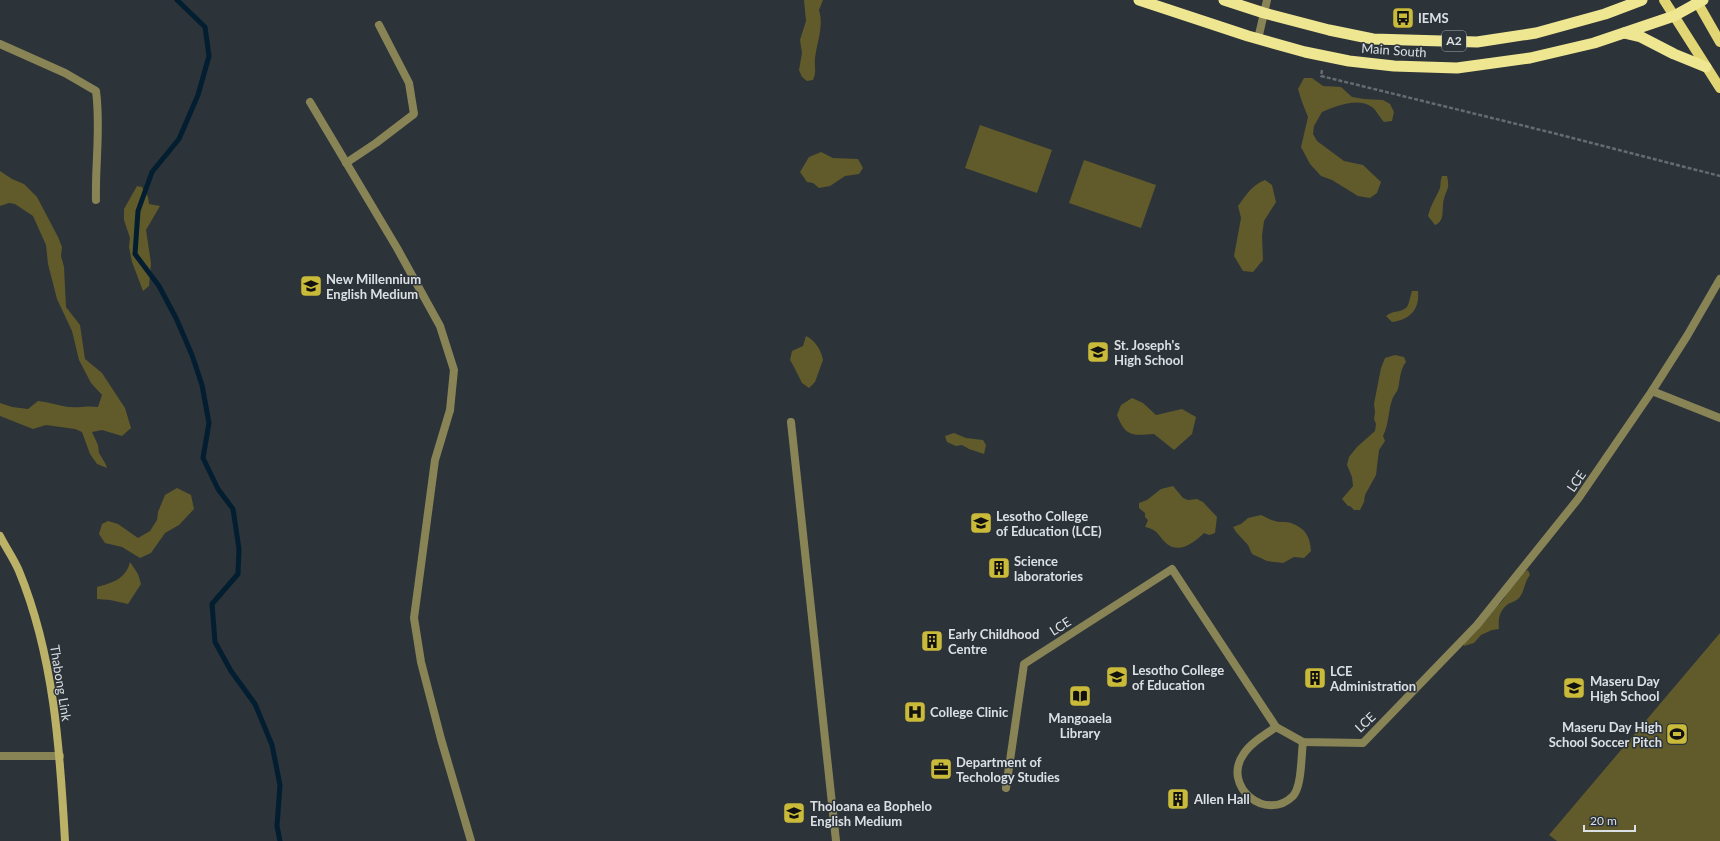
<svg xmlns="http://www.w3.org/2000/svg" width="1720" height="841" font-family="Lato,sans-serif">
<rect width="100%" height="100%" fill="#2c3339"/>
<g fill="#615b2b">
<path d="M804 0H823L819 10C824 26 817 42 815 58 814 66 817 72 813 80L807 81 802 77 799 70 802 53 800 40 806 21Z"/>
<path d="M1304 78H1312L1323 86 1341 87 1352 97 1364 99 1383 100 1390 104 1394 112 1392 121 1384 122C1379 117 1377 111 1372 107 1358 97 1336 106 1322 112L1314 126 1313 134 1317 141 1344 161 1363 165 1381 182 1377 193 1370 198 1358 196 1332 180 1321 176 1310 164 1301 147 1308 117 1302 102 1298 89Z"/>
<polygon points="980,125 1052,150 1037,193 965,168"/>
<polygon points="821,152 833,158 858,159 863,168 859,174 845,176 830,186 819,188 813,183 807,182 800,172 809,157"/>
<polygon points="1084,160 1156,185 1141,228 1069,203"/>
<path d="M0 171 12 179 24 184 37 197 58 237 62 247 61 256 64 267 66 307 80 325 85 359 102 373 125 408 131 428 122 436 102 430 92 432 98 445 99 453 105 463 107 468 97 464 90 454 82 432 75 429 46 425 33 429 0 416V403L12 407 28 409 38 401C48 402 53 404 63 406 74 409 87 405 98 407L102 395 91 383 79 360 72 331 57 299 48 264 46 245 33 216 15 204 9 203 0 206Z"/>
<path d="M1442 176H1447C1450 189 1447 188 1444 199 1441 208 1446 221 1435 225L1428 216C1431 204 1436 198 1440 188 1441 184 1440 181 1442 176Z"/>
<path d="M1265 180 1272 185 1276 202 1264 221 1262 236 1263 260 1253 272 1243 271 1234 256 1241 218 1238 206C1246 195 1252 185 1265 180Z"/>
<polygon points="137,186 142,187 148,197 149,204 160,206 146,230 151,263 149,286 143,291 132,262 129,247 130,238 124,220 124,209"/>
<path d="M1412 291H1418C1420 309 1410 320 1392 322L1386 316C1392 310 1402 313 1407 307 1410 302 1410 296 1412 291Z"/>
<path d="M806 336C816 341 821 350 823 360L815 382 809 388 802 383 793 365 790 360 792 351 803 346Z"/>
<path d="M1395 355 1404 357 1406 362C1400 369 1400 380 1398 389 1397 392 1393 396 1392 400 1388 412 1389 424 1383 436L1385 441 1379 450 1376 475 1365 495 1364 502 1360 510H1354L1350 506H1348L1342 499 1353 486 1352 477 1347 465 1349 457 1357 447 1375 431 1376 424 1374 419 1375 412 1374 404 1381 368 1385 358Z"/>
<path d="M1132 398 1143 403 1156 415 1182 409 1196 417 1192 434 1174 450 1154 434C1132 436 1125 436 1117 415L1121 405Z"/>
<polygon points="954,433 966,438 983,440 986,445 984,454 969,449 962,445 956,446 947,442 945,436"/>
<path d="M1173 486 1183 498 1188 500 1197 499 1203 502 1217 517 1215 533 1209 535 1204 533C1195 542 1180 554 1167 544 1158 536 1159 530 1145 527L1148 520 1145 517V513L1139 508V503L1147 500 1161 489Z"/>
<polygon points="177,488 191,495 194,509 179,525 165,533 151,553 140,558 122,547 105,543 99,534 102,524 108,521 118,524 138,538 150,531 157,520 158,512 165,495"/>
<path d="M1261 515C1266 517 1270 520 1275 521 1280 523 1286 521 1291 523 1305 528 1310 536 1311 551L1304 558 1294 557 1283 563 1267 561 1252 554 1248 545 1236 532 1233 527 1241 524 1248 518Z"/>
<path d="M130 562 138 574 141 584 128 604 110 600 97 599V587C112 583 126 579 130 562Z"/>
<path d="M1528 570 1530 575C1524 582 1525 591 1519 598 1516 601 1512 602 1508 604 1499 611 1498 619 1499 629L1492 630 1481 635 1474 643 1464 646 1463 641 1503 600 1518 575Z"/>
<polygon points="1720,633 1720,841 1557,841 1549,835"/>
</g>
<g fill="none" stroke-linecap="round" stroke-linejoin="round">
<polyline stroke="#031e31" stroke-width="5" points="177,0 205,27 209,56 198,95 179,139 152,172 138,211 135,254 159,286 176,318 192,355 202,385 209,423 203,458 218,489 233,509 239,549 238,574 212,604 215,642 231,671 255,704 272,745 280,785 277,826 280,841"/>
<polyline stroke="#656c71" stroke-width="2.5" stroke-dasharray="4 2" stroke-linecap="butt" points="1322,70 1321,76 1545,131 1720,176"/>
<g stroke="#898456" stroke-width="8">
<polyline points="1258,39 1267,0"/>
<polyline points="310,102 397,248 440,326 454,370 450,410"/>
<polyline points="346,163 376,143 414,114 409,83 379,25"/>
<path d="M1276 727C1265 735 1250 743 1243 755 1222 786 1266 823 1293 796 1302 786 1301 756 1303 742"/>
</g>
<g stroke="#898456" stroke-width="8">
<path d="M0 44 65 73 96 91C101 127 95 164 96 200"/>
<polyline points="1652,391 1720,418"/>
<polyline points="450,410 435,460 414,618 421,662 441,739 471,841"/>
<polyline points="791,422 836,841"/>
<polyline points="0,756 60,756"/>
<polyline points="1006,788 1024,664 1172,569 1276,727 1303,742 1363,743 1477,625 1578,499 1652,391 1687,336 1720,279"/>
</g>
<path stroke="#bbb267" stroke-width="8" d="M0 536C6 548 14 559 19 571 54 656 60 750 65 841"/>
<g stroke="#e1d673" stroke-width="10">
<polyline points="1664,0 1720,88"/>
<polyline points="1696,0 1720,42"/>
</g>
<g stroke="#efe692" stroke-width="11">
<polyline points="1139,0 1248,36 1305,52 1349,61 1394,66 1457,68 1530,58 1594,43 1674,16 1703,0"/>
<polyline points="1224,0 1264,13 1329,30 1373,39 1477,42 1536,33 1605,14 1642,0"/>
<polyline points="1624,33 1641,37 1674,54 1706,67"/>
</g>
</g>
<defs>
<g id="bus-square" transform="scale(1.15)"><rect x="-9" y="-9" width="18" height="18" rx="4" fill="#c9ba3a" stroke="#2c3339"/><path d="M-5-6H5V4H4V6H2V4H-2V6H-4V4H-5ZM-3.5-4V0h7V-4ZM-3.5 1.2v1.5H-2V1.2ZM2 1.2v1.5H3.5V1.2Z" fill="#111"/></g>
<g id="school-square" transform="scale(1.15)"><rect x="-9" y="-9" width="18" height="18" rx="4" fill="#c9ba3a" stroke="#2c3339"/><path d="M0-5L7-2L0 1L-7-2ZM-4 1L0 2.5L4 1V4Q0 6-4 4Z" fill="#111"/></g>
<g id="university-square" transform="scale(1.15)"><rect x="-9" y="-9" width="18" height="18" rx="4" fill="#c9ba3a" stroke="#2c3339"/><path d="M0-5L7-2L0 1L-7-2ZM-4 1L0 2.5L4 1V4Q0 6-4 4Z" fill="#111"/></g>
<g id="building-square" transform="scale(1.15)"><rect x="-9" y="-9" width="18" height="18" rx="4" fill="#c9ba3a" stroke="#2c3339"/><path d="M-4-6H4V6H1V3H-1V6H-4ZM-2.5-4.3h1.7v1.8h-1.7ZM.8-4.3h1.7v1.8H.8ZM-2.5-1h1.7V.8h-1.7ZM.8-1h1.7V.8H.8Z" fill="#111"/></g>
<g id="library-square" transform="scale(1.15)"><rect x="-9" y="-9" width="18" height="18" rx="4" fill="#c9ba3a" stroke="#2c3339"/><path d="M-6-4Q-3-5.5-.7-3.5V5Q-3 3-6 4ZM6-4Q3-5.5 .7-3.5V5Q3 3 6 4Z" fill="#111"/></g>
<g id="hospital-square" transform="scale(1.15)"><rect x="-9" y="-9" width="18" height="18" rx="4" fill="#c9ba3a" stroke="#2c3339"/><path d="M-5-5h3v3.5h4V-5h3V5h-3V1.5h-4V5h-3Z" fill="#111"/></g>
<g id="stadium-square" transform="scale(1.15)"><rect x="-9" y="-9" width="18" height="18" rx="4" fill="#c9ba3a" stroke="#2c3339"/><path d="M0-5a6.5 5 0 1 0 0 10a6.5 5 0 1 0 0-10ZM-3.5-1.8h7v3.6h-7Z" fill="#111"/></g>
<g id="office-square" transform="scale(1.15)"><rect x="-9" y="-9" width="18" height="18" rx="4" fill="#c9ba3a" stroke="#2c3339"/><path d="M-6-3h4V-5.5h4V-3h4V5H-6ZM-1-4.5V-3h2v-1.5ZM-6 0V1H6V0Z" fill="#111"/></g>
</defs>
<g fill-rule="evenodd">
<use href="#bus-square" x="1403" y="18"/>
<use href="#school-square" x="311" y="286"/>
<use href="#school-square" x="1098" y="352"/>
<use href="#university-square" x="981" y="523"/>
<use href="#building-square" x="999" y="568"/>
<use href="#building-square" x="932" y="641"/>
<use href="#university-square" x="1117" y="677"/>
<use href="#building-square" x="1315" y="678"/>
<use href="#school-square" x="1574" y="688"/>
<use href="#library-square" x="1080" y="696"/>
<use href="#hospital-square" x="915" y="712"/>
<use href="#stadium-square" x="1677" y="734"/>
<use href="#office-square" x="941" y="769"/>
<use href="#building-square" x="1178" y="799"/>
<use href="#school-square" x="794" y="813"/>
</g>
<g text-anchor="middle" stroke-width="3" stroke-linejoin="round" paint-order="stroke">
<rect fill="#2c3339" stroke="#a6acb1" stroke-width="1" x="1442" y="31" width="24" height="20" rx="3"/>
<g font-size="12" font-weight="bold" fill="#dbe0e4">
<text x="1454" y="45">A2</text>
</g>
<g font-size="13" font-weight="bold" fill="#dbe0e4" stroke="#2c3339" text-anchor="start">
<text x="1418" y="23">IEMS</text>
<text x="326" y="284">New Millennium<tspan x="326" dy="15">English Medium</tspan></text>
<text x="1114" y="350">St. Joseph's<tspan x="1114" dy="15">High School</tspan></text>
<text x="996" y="521">Lesotho College<tspan x="996" dy="15">of Education (LCE)</tspan></text>
<text x="1014" y="566">Science<tspan x="1014" dy="15">laboratories</tspan></text>
<text x="948" y="639">Early Childhood<tspan x="948" dy="15">Centre</tspan></text>
<text x="1132" y="675">Lesotho College<tspan x="1132" dy="15">of Education</tspan></text>
<text x="1330" y="676">LCE<tspan x="1330" dy="15">Administration</tspan></text>
<text x="1590" y="686">Maseru Day<tspan x="1590" dy="15">High School</tspan></text>
<text x="930" y="717">College Clinic</text>
<text x="1080" y="723" text-anchor="middle">Mangoaela<tspan x="1080" dy="15">Library</tspan></text>
<text x="1662" y="732" text-anchor="end">Maseru Day High<tspan x="1662" dy="15">School Soccer Pitch</tspan></text>
<text x="956" y="767">Department of<tspan x="956" dy="15">Techology Studies</tspan></text>
<text x="1194" y="804">Allen Hall</text>
<text x="810" y="811">Tholoana ea Bophelo<tspan x="810" dy="15">English Medium</tspan></text>
</g>
<g font-size="13" fill="#dbe0e4" stroke="#2c3339">
<text transform="translate(1394 50) rotate(4)" y="5">Main South</text>
<text transform="translate(1576 481) rotate(-55)" y="5">LCE</text>
<text transform="translate(1060 626) rotate(-32)" y="5">LCE</text>
<text transform="translate(61 683) rotate(81)" y="5">Thabong Link</text>
<text transform="translate(1365 722) rotate(-43)" y="5">LCE</text>
</g>
</g>
<path d="M1584 825v6h51v-6" fill="none" stroke="#dbe0e4" stroke-width="2"/>
<text x="1590" y="825" font-size="12" fill="#dbe0e4" stroke="#2c3339" stroke-width="3" paint-order="stroke">20 m</text>
</svg>
